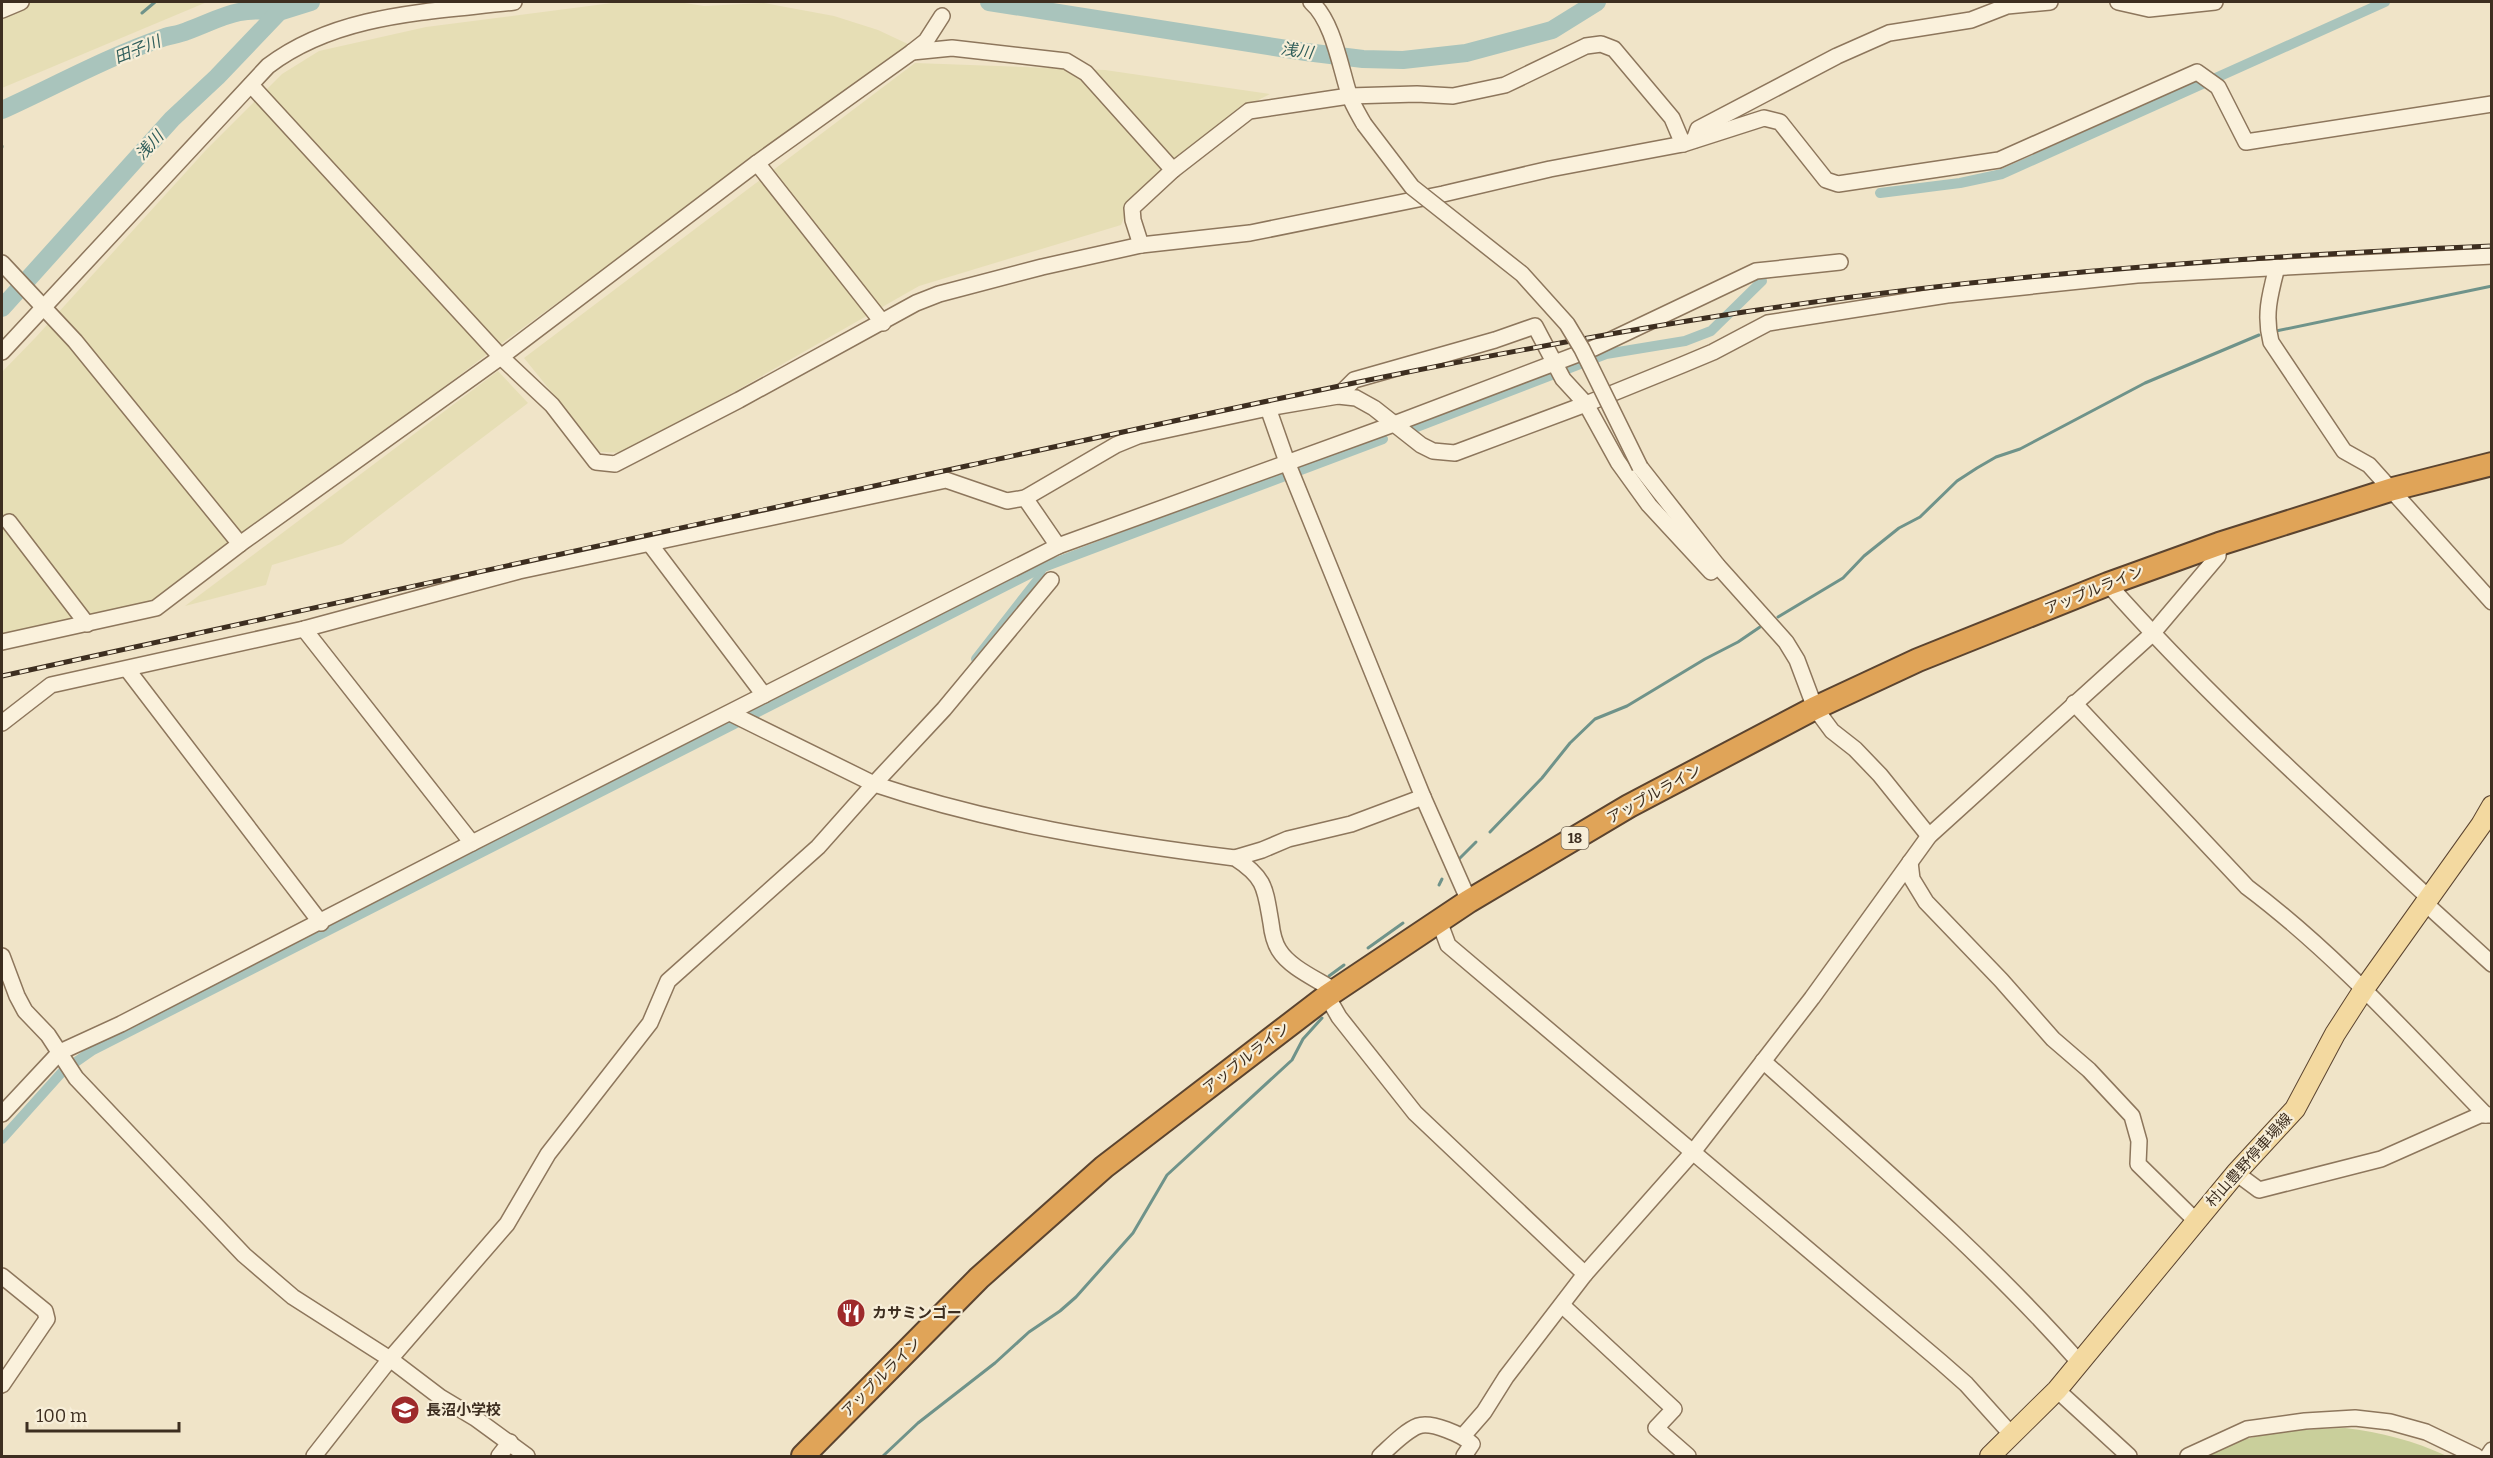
<svg xmlns="http://www.w3.org/2000/svg" width="2493" height="1458" font-family="Bitter,'Noto Sans JP',serif">
<rect width="100%" height="100%" fill="#f0e4c8"/>
<g fill="#e6deb5">
<polygon points="2,2 207,2 2,88"/>
<polygon points="620,2 678,2 704,6 764,3 834,16 878,30 910,45 494,349 166,598 2,637 2,372 36,337 206,150 282,74 319,51 426,27"/>
<polygon points="915,63 1105,70 1270,94 1243,108 1131,201 1121,225 919,286 627,453 600,452 524,358"/>
<polygon points="498,371 528,403 342,544 272,565 266,585 185,606"/>
</g>
<path fill="#c9cf9b" d="M2345 1428C2381 1432 2414 1441 2447 1456H2205C2247 1431 2298 1430 2345 1428Z"/>
<g fill="none" stroke-linecap="round" stroke-linejoin="round">
<g stroke="#6f938a" stroke-width="3">
<polyline points="142,13 155,2"/>
<polyline points="2,147 2,146"/>
<polyline points="2276,331 2492,286"/>
<polyline points="1778,617 1843,578 1864,556 1899,528 1920,517 1957,481 1977,468 1996,457 2020,449 2145,383 2259,335"/>
<polyline points="1490,832 1542,778 1570,743 1595,719 1627,706 1705,659 1738,642 1760,627"/>
<polyline points="1457,861 1476,842"/>
<polyline points="1439,885 1442,879"/>
<polyline points="1368,948 1403,923"/>
<polyline points="1329,976 1344,965"/>
<polyline points="883,1456 918,1423 995,1363 1029,1332 1060,1311 1076,1297 1133,1233 1167,1175 1292,1060 1303,1039 1322,1018"/>
</g>
<g stroke="#a9c4bc" stroke-width="10">
<polyline points="1880,193 1960,183 2002,174 2385,2"/>
<polyline points="1414,428 1606,354 1685,341 1711,331 1762,281"/>
<polyline points="976,659 1040,577 1041,568"/>
<polyline points="2,1139 63,1071 93,1050 1041,568 1383,439"/>
</g>
<g stroke="#a9c4bc" stroke-width="18">
<polyline points="989,2 1306,52 1363,59 1403,60 1466,53 1552,30 1597,2"/>
<path d="M2 110C55 86 109 56 165 37 172 35 180 34 187 31 224 17 237 6 279 12"/>
<polyline points="2,308 172,119 217,77 279,12 311,2"/>
</g>
<g stroke="#8d765c" stroke-width="18">
<g id="minor">
<path d="M1311 2C1333 21 1340 66 1349 94 1352 104 1359 115 1364 124"/>
<polyline points="2118,2 2149,9 2215,2"/>
<polyline points="2,10 21,2"/>
<polyline points="912,52 952,48 1066,61 1086,73 1173,170"/>
<polyline points="251,85 501,357 552,405 596,462 615,464 739,400 916,303 939,294 1042,267 1141,245 1250,233 1443,194 1550,169 1683,144 1764,118 1780,122 1826,180 1838,184 1999,160 2197,72 2218,87 2246,142 2492,104"/>
<polyline points="1694,140 1698,129 1837,56 1889,33 1971,20 2007,6 2050,2"/>
<polyline points="757,163 883,323"/>
<polyline points="1141,245 1133,220 1132,208 1173,170 1249,111 1349,96 1417,94 1453,96 1505,85 1586,46 1601,44 1614,49 1672,118 1683,144"/>
<polyline points="2,263 75,341 240,544"/>
<path d="M2277 267C2270 294 2264 315 2271 342L2344 451 2369 465 2492 602"/>
<path d="M2 352 268 66C338 13 430 12 514 2"/>
<polyline points="1338,396 1354,380 1495,340 1535,326 1563,379 1586,404 1618,462 1649,505 1711,572 1717,565"/>
<polyline points="1268,408 1287,462 1423,797 1469,901"/>
<polyline points="1640,467 1717,565 1786,642 1797,660 1815,708 1832,731 1855,749 1880,775 1929,836"/>
<polyline points="1025,498 1058,546"/>
<polyline points="9,522 87,624"/>
<polyline points="650,544 764,695"/>
<path d="M2108 584C2207 696 2319 796 2428 897"/>
<polyline points="304,629 472,843"/>
<polyline points="2,642 156,608 240,544 501,357 757,163 912,52 926,41 942,16"/>
<polyline points="127,669 321,923"/>
<path d="M2074 703 2247 887C2335 953 2410 1037 2486 1115"/>
<path d="M730 713 874 784C990 823 1114 843 1235 858 1266 878 1265 889 1271 923 1272 932 1274 942 1279 950 1290 968 1317 979 1335 991"/>
<polyline points="2,723 51,685 304,629 519,571 946,480 1007,501 1025,498 1116,445 1138,436 1268,408 1338,396 1356,398 1374,408 1421,445 1433,451 1455,453 1586,404 1682,365 1713,352 1768,323 1947,295 2137,275 2492,256"/>
<polyline points="1235,858 1262,850 1288,839 1351,824 1423,797"/>
<polyline points="1910,862 1912,879 1926,902 2001,980 2053,1039 2089,1070 2132,1116 2139,1141 2138,1164 2196,1221"/>
<polyline points="2425,903 2492,964"/>
<polyline points="1439,921 1448,945 1941,1362 1966,1384 2011,1434"/>
<polyline points="2,956 17,996 25,1011 48,1035 76,1078 244,1255 293,1297 390,1359 440,1397 475,1418 527,1456"/>
<polyline points="1327,996 1339,1017 1415,1113 1585,1274"/>
<path d="M1763 1061C1871 1158 1983 1253 2079 1362"/>
<polyline points="2,1114 60,1052 121,1024 472,843 1058,546 1394,424 1594,348 1756,271 1840,262"/>
<polyline points="2236,1173 2259,1190 2381,1159 2480,1115 2492,1115"/>
<polyline points="2,1276 45,1311 47,1319 2,1385"/>
<polyline points="1563,1306 1674,1409 1656,1428 1688,1456"/>
<polyline points="2057,1390 2129,1456"/>
<polyline points="1463,1436 1484,1412 1506,1377 1585,1274 1693,1152 1812,998 1929,836 2152,634 2218,556 2219,544"/>
<polyline points="314,1456 390,1359 507,1224 548,1154 650,1023 668,981 818,847 874,784 944,709 1051,580"/>
<polyline points="499,1456 510,1442"/>
<path d="M1380 1456C1390 1447 1405 1431 1418 1426 1431 1421 1463 1435 1472 1444L1464 1456"/>
<polyline points="2188,1456 2247,1429 2305,1421 2355,1418 2390,1422 2426,1432 2476,1456"/>
<polyline points="2488,1456 2492,1450"/>
</g>
</g>
<g stroke="#5b4430" stroke-width="22">
<polyline id="major" points="1990,1456 2057,1390 2236,1173 2295,1109 2335,1034 2364,989 2481,825 2492,806"/>
</g>
<g stroke="#5b4430" stroke-width="26">
<polyline id="highway" points="803,1456 979,1278 1104,1167 1327,996 1469,901 1629,806 1815,708 1918,660 2108,584 2219,544 2393,489 2492,464"/>
</g>
<use href="#minor" stroke="#faf1dc" stroke-width="15"/>
<use href="#major" stroke="#f3d9a0" stroke-width="20"/>
<use href="#highway" stroke="#e0a458" stroke-width="22"/>
<g stroke="#3d2e20" stroke-width="5">
<path id="rail" d="M2 676C325 606 648 534 971 465 1228 409 1484 352 1744 312 1991 275 2242 256 2492 246"/>
</g>
<use href="#rail" stroke="#f7eed8" stroke-width="3" stroke-dasharray="9" stroke-linecap="butt"/>
<g stroke="#8d765c" stroke-width="18" stroke-linecap="butt">
<polyline id="minor-bridge" points="1364,124 1412,187 1522,274 1567,324 1582,349 1640,467"/>
</g>
<use href="#minor-bridge" stroke="#faf1dc" stroke-width="15"/>
</g>
<defs>
<g id="restaurant-disc" transform="scale(1.5)"><circle r="9.5" fill="#9e2a2b" stroke="#f7eed8"/><path d="M-5-6h1v4h1v-4h1v4h1v-4h1v5L-1.5 .5V6h-2V.5L-5-1ZM5-6V6H3V1.5H1.5Q1.5-4 5-6Z" fill="#fff"/></g>
<g id="school-disc" transform="scale(1.5)"><circle r="9.5" fill="#9e2a2b" stroke="#f7eed8"/><path d="M0-5L7-2L0 1L-7-2ZM-4 1L0 2.5L4 1V4Q0 6-4 4Z" fill="#fff"/></g>
</defs>
<g fill-rule="evenodd">
<use href="#restaurant-disc" x="851" y="1313"/>
<use href="#school-disc" x="405" y="1410"/>
</g>
<g text-anchor="middle" stroke-width="4.5" stroke-linejoin="round" paint-order="stroke">
<rect fill="#f7eed8" stroke="#756857" stroke-width="1.5" x="1561.5" y="827" width="27" height="22" rx="4.5"/>
<g font-size="14" font-weight="bold" fill="#3d2e20">
<text x="1575" y="843">18</text>
</g>
<g font-size="15" fill="#3d2e20" stroke="#f7eed8">
<text transform="translate(2094 590) rotate(-22)" y="5">アップルライン</text>
<text transform="translate(1654 794) rotate(-29)" y="5">アップルライン</text>
<text transform="translate(1246 1058) rotate(-38)" y="5">アップルライン</text>
<text transform="translate(2249 1160) rotate(-48)" y="5">村山豊野停車場線</text>
<text transform="translate(881 1377) rotate(-45)" y="5">アップルライン</text>
</g>
<g font-size="15" font-weight="bold" fill="#3d2e20" stroke="#f7eed8" text-anchor="start">
<text x="872" y="1318">カサミンゴー</text>
<text x="426" y="1415">長沼小学校</text>
</g>
<g font-size="16" font-style="italic" fill="#2f5d5a" stroke="#f7eed8">
<text transform="translate(137 49) rotate(-22)" y="6">田子川</text>
<text transform="translate(1297 50) rotate(8)" y="6">浅川</text>
<text transform="translate(149 145) rotate(-48)" y="6">浅川</text>
</g>
</g>
<rect width="2493" height="1458" fill="none" stroke="#3d2e20" stroke-width="6"/>
<path d="M27 1422v9h152v-9" fill="none" stroke="#3d2e20" stroke-width="3"/>
<text x="36" y="1422" font-size="18" fill="#3d2e20" stroke="#f7eed8" stroke-width="4.5" paint-order="stroke">100 m</text>
</svg>
